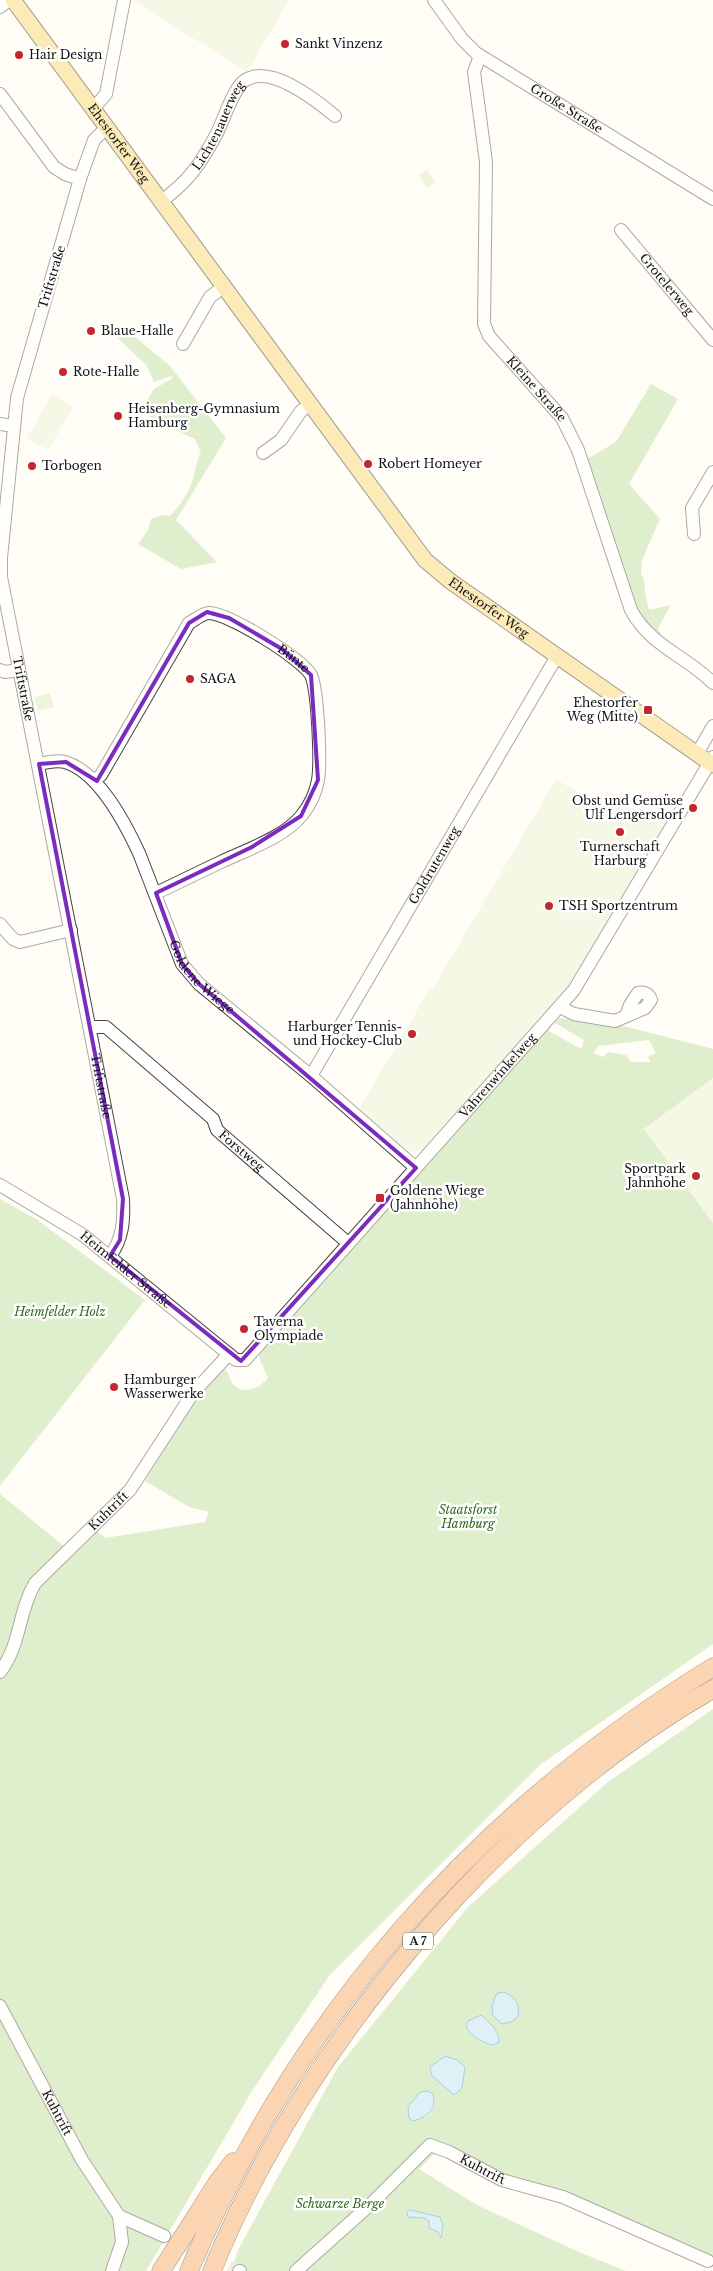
<svg xmlns="http://www.w3.org/2000/svg" width="713" height="2271" font-family="'Libre Baskerville',serif">
<rect width="100%" height="100%" fill="#fffdf5"/>
<g fill="#d5ebbd">
<polygon points="427,170 435,182 427,188 419,175"/>
<polygon points="50,693 54,707 38,711 34,697"/>
</g>
<g fill="#b9dc9c" fill-rule="evenodd">
<path d="M122 326 170 366 226 438 176 520 217 562 181 569 138 544 148 530 151 519 162 515 170 516C179 507 190 491 193 479 196 467 195 465 201 453L195 439C177 432 161 421 143 413L142 409 154 389 173 378 171 376 154 382 147 366 118 338Z"/>
<polygon points="651,384 678,399 629,484 660,519 642,560 641,575 644,579 645,592 649,610 671,605 658,628 662,638 638,623 582,462 616,442"/>
<path d="M559 1018 628 1027 713 1049V1078L644 1129 713 1223V1644L541 1764 329 1976 252 2091 146 2271H0V1494L65 1547 97 1531 105 1538 205 1522 209 1512 189 1507 145 1481 194 1401 221 1371 225 1369C230 1374 229 1379 233 1384 243 1396 260 1388 268 1378L259 1357 261 1349 547 1027ZM553 1022 584 1040 581 1049 549 1031ZM649 1040 656 1053 648 1057 650 1062H631L626 1055 608 1052 604 1057 593 1053 598 1046Z"/>
<polygon points="0,1199 36,1219 145,1300 0,1486"/>
<path d="M713 1709V2258L514 2180 445 2143 419 2169 477 2205 579 2252 626 2271H231L238 2250 338 2067 468 1907 608 1782ZM435 2100 434 2107 425 2117 410 2114 408 2107ZM425 2218 443 2225 441 2237 438 2232 429 2228V2221Z"/>
</g>
<g fill="#e6f2cf">
<polygon points="132,0 289,0 247,72"/>
<polygon points="52,394 73,407 48,450 27,438"/>
<polygon points="556,779 598,805 607,792 664,827 568,986 422,1150 410,1152 359,1109 429,990 432,990"/>
<polygon points="713,1078 713,1223 644,1129"/>
</g>
<g fill="#b9e0f7" stroke="#3f96cf">
<path d="M504 1992C516 1997 520 2004 518 2017L511 2022 502 2024 493 2016 492 2005 497 1993Z"/>
<path d="M481 2015C490 2023 499 2030 499 2042L493 2045C481 2042 473 2037 466 2027L468 2021Z"/>
<polygon points="445,2056 457,2060 465,2067 462,2088 454,2095 432,2076 430,2067"/>
<path d="M427 2091 432 2093C439 2108 427 2117 413 2121L409 2118 408 2107 420 2092Z"/>
<polygon points="410,2210 440,2217 443,2225 441,2238 438,2232 429,2228 429,2221 425,2218 408,2217 407,2212"/>
</g>
<g fill="none" stroke-linecap="round" stroke-linejoin="round">
<polyline stroke="#dbdad3" stroke-width="12" stroke-dasharray="12 6" stroke-linecap="butt" points="164,2236 239,2271"/>
<g stroke="#444" stroke-width="14">
<g id="minor">
<path id="s1" d="M434 0 462 39 476 53 713 199"/>
<polyline points="0,7 9,0"/>
<path id="s2" d="M480 56 474 72 486 162 484 324 489 336 562 418 578 450 631 610C651 647 685 655 713 683"/>
<polyline points="0,94 54,167 65,174 80,179"/>
<polyline points="93,109 106,94 124,0"/>
<path id="s3" d="M106 128 94 140 80 179 17 398 1 558V577L123 1199C124 1220 123 1239 110 1256"/>
<path id="s4" d="M160 202C188 182 200 165 216 135 223 122 233 89 244 81 269 63 316 100 335 116"/>
<path id="s5" d="M621 230 713 340"/>
<polyline points="183,344 210,297 223,287"/>
<polyline points="0,424 14,426"/>
<polyline points="263,453 281,440 301,411 309,405"/>
<polyline points="694,534 692,508 713,472"/>
<polyline points="0,670 5,672 19,670"/>
<polyline points="697,754 713,726"/>
<path id="s6" d="M39 764C47 762 57 760 65 762 99 772 125 823 139 853L182 964 199 984 311 1076 416 1168"/>
<path id="s7" d="M94 781 101 775 189 623C195 620 203 613 209 613 228 613 301 658 311 675 318 690 321 763 318 780 316 792 310 805 302 815 285 837 246 850 221 862 199 872 178 883 156 893"/>
<polyline points="0,924 13,939 20,942 71,930"/>
<path d="M560 1007 574 1014 615 1021 645 1008 651 1000C650 995 644 991 638 993L630 1005 626 1016"/>
<path id="s8" d="M91 1027H106L213 1119 217 1130 348 1243"/>
<path id="s9" d="M311 1076 557 656"/>
<path id="s10" d="M0 1185 83 1235 236 1360H245L574 990 713 757"/>
<path id="s11" d="M0 1672C21 1645 18 1612 35 1583L130 1490 193 1393 229 1354"/>
<path id="s12" d="M0 2006 82 2160 119 2216 122 2242 112 2271"/>
<polyline points="119,2216 164,2236"/>
<polyline points="239,2271 240,2271"/>
<path id="s13" d="M296 2271 372 2203 430 2145 449 2152 502 2180 563 2197 708 2261"/>
</g>
</g>
<g stroke="#222" stroke-width="17">
<g id="major">
<path id="s14" d="M13 0 425 560 450 581 713 765"/>
</g>
</g>
<g stroke="#222" stroke-width="19">
<g id="highway">
<polyline points="161,2271 217,2183 233,2162"/>
<path d="M189 2271C297 2015 477 1812 713 1667"/>
<path d="M212 2271C302 2047 502 1809 713 1689"/>
</g>
</g>
<use href="#minor" stroke="#fff" stroke-width="12"/>
<use href="#major" stroke="#f9d66b" stroke-width="15"/>
<use href="#highway" stroke="#f5a25d" stroke-width="18"/>
</g>
<path d="M0 0H713V2271H0ZM207 612 229 618 282 649 311 675 318 780 301 816 252 847 156 893 182 964 199 984 416 1168 241 1361 110 1256 120 1240 123 1199 39 764 66 762 97 781 189 623Z" fill="#fffdf5" fill-opacity=".55" fill-rule="evenodd"/>
<path fill="none" stroke="#7b2cbf" stroke-width="4" stroke-linejoin="round" d="M207 612 229 618 282 649 311 675 318 780 301 816 252 847 156 893 182 964 199 984 416 1168 241 1361 110 1256 120 1240 123 1199 39 764 66 762 97 781 189 623Z"/>
<g fill="#c4262e" stroke="#fff" stroke-width="2">
<circle cx="285" cy="44" r="5"/>
<circle cx="19" cy="55" r="5"/>
<circle cx="91" cy="331" r="5"/>
<circle cx="63" cy="372" r="5"/>
<circle cx="118" cy="416" r="5"/>
<circle cx="368" cy="464" r="5"/>
<circle cx="32" cy="466" r="5"/>
<circle cx="190" cy="679" r="5"/>
<rect x="643" y="705" width="10" height="10" rx="2.5"/>
<circle cx="693" cy="808" r="5"/>
<circle cx="620" cy="832" r="5"/>
<circle cx="549" cy="906" r="5"/>
<circle cx="412" cy="1034" r="5"/>
<circle cx="696" cy="1176" r="5"/>
<rect x="375" y="1193" width="10" height="10" rx="2.5"/>
<circle cx="244" cy="1329" r="5"/>
<circle cx="114" cy="1387" r="5"/>
</g>
<g text-anchor="middle" stroke-width="5" stroke-linejoin="round" paint-order="stroke">
<rect fill="#fff" stroke="#585858" stroke-width="1" x="403" y="1932.5" width="30" height="17" rx="4"/>
<g font-size="11" font-weight="bold" fill="#111">
<text x="418" y="1945">A 7</text>
</g>
<g font-size="12" fill="#111" stroke="#fff" text-anchor="start">
<text x="295" y="48">Sankt Vinzenz</text>
<text x="29" y="59">Hair Design</text>
<text x="101" y="335">Blaue-Halle</text>
<text x="73" y="376">Rote-Halle</text>
<text x="128" y="413">Heisenberg-Gymnasium<tspan x="128" dy="14">Hamburg</tspan></text>
<text x="378" y="468">Robert Homeyer</text>
<text x="42" y="470">Torbogen</text>
<text x="200" y="683">SAGA</text>
<text x="638" y="707" text-anchor="end">Ehestorfer<tspan x="638" dy="14">Weg (Mitte)</tspan></text>
<text x="683" y="805" text-anchor="end">Obst und Gemüse<tspan x="683" dy="14">Ulf Lengersdorf</tspan></text>
<text x="620" y="851" text-anchor="middle">Turnerschaft<tspan x="620" dy="14">Harburg</tspan></text>
<text x="559" y="910">TSH Sportzentrum</text>
<text x="402" y="1031" text-anchor="end">Harburger Tennis-<tspan x="402" dy="14">und Hockey-Club</tspan></text>
<text x="686" y="1173" text-anchor="end">Sportpark<tspan x="686" dy="14">Jahnhöhe</tspan></text>
<text x="390" y="1195">Goldene Wiege<tspan x="390" dy="14">(Jahnhöhe)</tspan></text>
<text x="254" y="1326">Taverna<tspan x="254" dy="14">Olympiade</tspan></text>
<text x="124" y="1384">Hamburger<tspan x="124" dy="14">Wasserwerke</tspan></text>
</g>
<g font-size="12" fill="#111" stroke="#fff">
<text dy="4" stroke="none"><textPath href="#s1" startOffset="174">Große Straße</textPath></text>
<text dy="4" stroke="none"><textPath href="#s4" startOffset="98">Lichtenauerweg</textPath></text>
<text dy="4" stroke="none"><textPath href="#s14" startOffset="178">Ehestorfer Weg</textPath></text>
<text transform="translate(52 277) rotate(-73)" y="4">Triftstraße</text>
<text dy="4" stroke="none"><textPath href="#s5" startOffset="71">Grotelerweg</textPath></text>
<text dy="4" stroke="none"><textPath href="#s2" startOffset="354">Kleine Straße</textPath></text>
<text dy="4" stroke="none"><textPath href="#s14" startOffset="775">Ehestorfer Weg</textPath></text>
<text dy="4" stroke="none"><textPath href="#s7" startOffset="304">Bünte</textPath></text>
<text dy="4" stroke="none"><textPath href="#s3" startOffset="580">Triftstraße</textPath></text>
<text dy="4" stroke="none"><textPath href="#s9" startOffset="244">Goldrutenweg</textPath></text>
<text dy="4" stroke="none"><textPath href="#s6" startOffset="288">Goldene Wiege</textPath></text>
<text dy="4" stroke="none"><textPath href="#s10" startOffset="684">Vahrenwinkelweg</textPath></text>
<text dy="4" stroke="none"><textPath href="#s3" startOffset="985">Triftstraße</textPath></text>
<text dy="4" stroke="none"><textPath href="#s8" startOffset="200">Forstweg</textPath></text>
<text dy="4" stroke="none"><textPath href="#s10" startOffset="152">Heimfelder Straße</textPath></text>
<text dy="4" stroke="none"><textPath href="#s11" startOffset="199">Kuhtrift</textPath></text>
<text dy="4" stroke="none"><textPath href="#s12" startOffset="121">Kuhtrift</textPath></text>
<text dy="4" stroke="none"><textPath href="#s13" startOffset="242">Kuhtrift</textPath></text>
</g>
<g font-size="12" font-style="italic" fill="#2f6b1f" stroke="#fff">
<text x="60" y="1316">Heimfelder Holz</text>
<text x="468" y="1514">Staatsforst<tspan x="468" dy="14">Hamburg</tspan></text>
<text x="340" y="2208">Schwarze Berge</text>
</g>
</g>
</svg>
